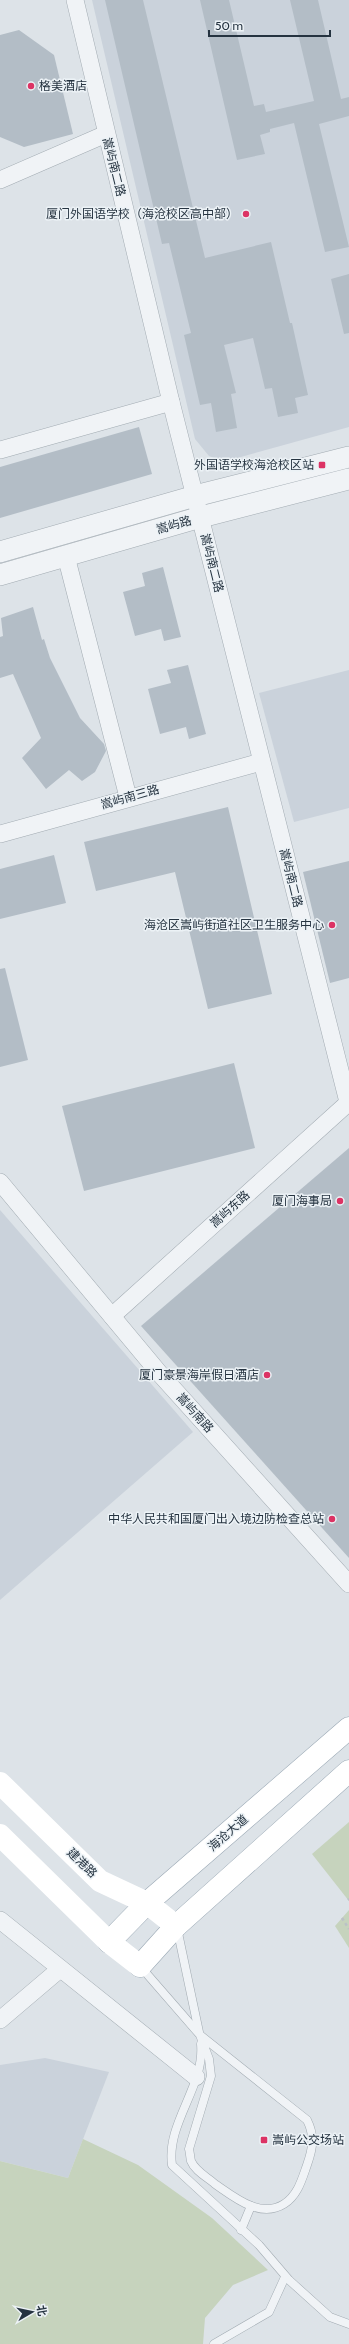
<svg xmlns="http://www.w3.org/2000/svg" width="349" height="2344" font-family="Cabin,'Noto Sans SC',sans-serif">
<rect width="100%" height="100%" fill="#dde3e8"/>
<g fill="#cad2db">
<polygon points="92,0 349,0 349,427 230,460 219,460 209,456 195,439"/>
<polygon points="349,670 349,808 294,822 259,693"/>
<polygon points="0,1210 193,1432 0,1600"/>
<polygon points="45,2058 109,2072 68,2178 0,2161 0,2065"/>
</g>
<g fill="#c6d3bd">
<polygon points="349,1822 349,1901 312,1854"/>
<polygon points="349,1910 349,1948 335,1926"/>
<polygon points="83,2139 138,2165 212,2218 268,2270 233,2285 205,2318 203,2344 0,2344 0,2161 68,2178"/>
</g>
<g fill="#b3bdc6">
<polygon points="105,0 143,0 205,258 271,242 290,323 292,323 308,395 295,398 298,413 278,417 272,388 265,389 253,338 224,345 236,393 231,394 237,428 216,432 211,403 200,405 184,335 191,333 169,243 162,244"/>
<polygon points="200,0 229,0 254,106 264,104 266,112 314,101 290,0 318,0 341,99 349,97 349,116 319,124 349,247 325,252 294,123 270,129 270,132 260,135 265,154 237,160"/>
<polygon points="19,30 54,55 73,134 24,147 0,137 0,35"/>
<polygon points="349,274 349,333 344,334 331,279"/>
<polygon points="139,427 152,474 0,518 0,467"/>
<polygon points="163,567 181,637 164,641 161,629 135,636 123,592 145,586 142,573"/>
<polygon points="33,607 42,640 44,639 50,658 80,718 104,744 106,751 95,772 82,781 69,770 46,789 22,758 41,738 13,674 0,678 0,637 3,636 1,618"/>
<polygon points="188,665 206,734 189,739 186,727 160,734 148,689 171,683 167,670"/>
<polygon points="228,807 272,994 208,1009 175,872 96,891 84,842"/>
<polygon points="54,855 66,903 0,919 0,869"/>
<polygon points="349,861 349,978 330,983 303,872"/>
<polygon points="5,968 28,1060 0,1067 0,969"/>
<polygon points="234,1063 255,1148 84,1191 62,1106"/>
<polygon points="349,1148 349,1558 141,1326"/>
</g>
<g fill="none" stroke-linecap="round" stroke-linejoin="round">
<g stroke="#a2abb2" stroke-width="9">
<g id="service">
<polyline points="177,1928 199,2032"/>
<path d="M140 1966 200 2035 307 2120C315 2136 313 2148 307 2165 302 2179 298 2195 284 2204 260 2219 234 2197 215 2184 207 2177 195 2171 191 2161 190 2157 190 2152 189 2149L211 2076 209 2059 200 2035"/>
<path d="M201 2044C205 2086 166 2123 172 2165L259 2245 289 2280 330 2317 349 2324"/>
<polyline points="241,2230 251,2206"/>
<polyline points="214,2344 269,2312 285,2277"/>
</g>
</g>
<g stroke="#a2abb2" stroke-width="18">
<g id="minor">
<polyline points="75,0 171,402 348,1102"/>
<polyline points="0,180 106,134"/>
<polyline points="0,450 171,402"/>
<polyline points="66,556 128,797"/>
<polyline points="0,834 261,762"/>
<polyline points="0,1182 160,1374 349,1584"/>
<polyline points="112,1316 349,1102"/>
<polyline points="0,1920 196,2077"/>
<polyline points="0,2020 60,1969"/>
</g>
</g>
<g stroke="#a2abb2" stroke-width="22">
<g id="tertiary">
<polyline points="0,552 195,496 349,457"/>
<polyline points="0,575 201,517 349,479"/>
</g>
</g>
<g stroke="#9ba9b5" stroke-width="23">
<g id="primary">
<polyline points="109,1942 147,1903 349,1728"/>
<polyline points="140,1966 176,1926 349,1771"/>
</g>
</g>
<g stroke="#bbc1c7" stroke-width="2.5" stroke-dasharray="3 3" stroke-linecap="butt">
<polyline points="348,1900 349,1899"/>
<polyline points="342,1918 349,1929"/>
</g>
<use href="#service" stroke="#f0f3f6" stroke-width="8"/>
<use href="#minor" stroke="#f0f3f6" stroke-width="17"/>
<use href="#tertiary" stroke="#f0f3f6" stroke-width="21"/>
<g stroke="#fff" stroke-width="22">
<polyline points="0,1783 100,1881 147,1903 176,1926"/>
<polyline points="0,1835 109,1942 140,1966"/>
</g>
<use href="#primary" stroke="#fff" stroke-width="22"/>
</g>
<g fill="#dc3364" stroke="#ecf2f6" stroke-width="1.5">
<circle cx="31" cy="86" r="4"/>
<circle cx="246" cy="214" r="4"/>
<rect x="318" y="461" width="8" height="8" rx="2"/>
<circle cx="332" cy="925" r="4"/>
<circle cx="340" cy="1201" r="4"/>
<circle cx="267" cy="1375" r="4"/>
<circle cx="332" cy="1519" r="4"/>
<rect x="260" y="2136" width="8" height="8" rx="2"/>
</g>
<g text-anchor="middle" stroke-width="3" stroke-linejoin="round" paint-order="stroke">
<g font-size="12" fill="#253340" stroke="#ecf2f6" text-anchor="end">
<text x="39" y="90" text-anchor="start">格美酒店</text>
<text x="238" y="218">厦门外国语学校（海沧校区高中部）</text>
<text x="314" y="469">外国语学校海沧校区站</text>
<text x="324" y="929">海沧区嵩屿街道社区卫生服务中心</text>
<text x="332" y="1205">厦门海事局</text>
<text x="259" y="1379">厦门豪景海岸假日酒店</text>
<text x="324" y="1523">中华人民共和国厦门出入境边防检查总站</text>
<text x="272" y="2144" text-anchor="start">嵩屿公交场站</text>
</g>
<g font-size="12" fill="#253340" stroke="#ecf2f6">
<text transform="translate(114 167) rotate(76)" y="4">嵩屿南二路</text>
<text transform="translate(174 525) rotate(-16)" y="4">嵩屿路</text>
<text transform="translate(212 563) rotate(76)" y="4">嵩屿南二路</text>
<text transform="translate(130 797) rotate(-16)" y="4">嵩屿南三路</text>
<text transform="translate(291 878) rotate(76)" y="4">嵩屿南二路</text>
<text transform="translate(230 1209) rotate(-42)" y="4">嵩屿东路</text>
<text transform="translate(195 1413) rotate(48)" y="4">嵩屿南路</text>
<text transform="translate(228 1833) rotate(-41)" y="4">海沧大道</text>
<text transform="translate(82 1863) rotate(44)" y="4">建港路</text>
</g>
</g>
<g transform="translate(32 2312) rotate(81)" stroke="#ecf2f6" stroke-width="3" paint-order="stroke">
<path d="M0-3L7 15L0 10L-7 15Z" fill="#253340"/>
<text y="-6" font-size="11" font-weight="bold" text-anchor="middle" fill="#253340">北</text>
</g>
<path d="M209 30v6h121v-6" fill="none" stroke="#253340" stroke-width="2"/>
<text x="215" y="30" font-size="12" fill="#253340" stroke="#ecf2f6" stroke-width="3" paint-order="stroke">50 m</text>
</svg>
